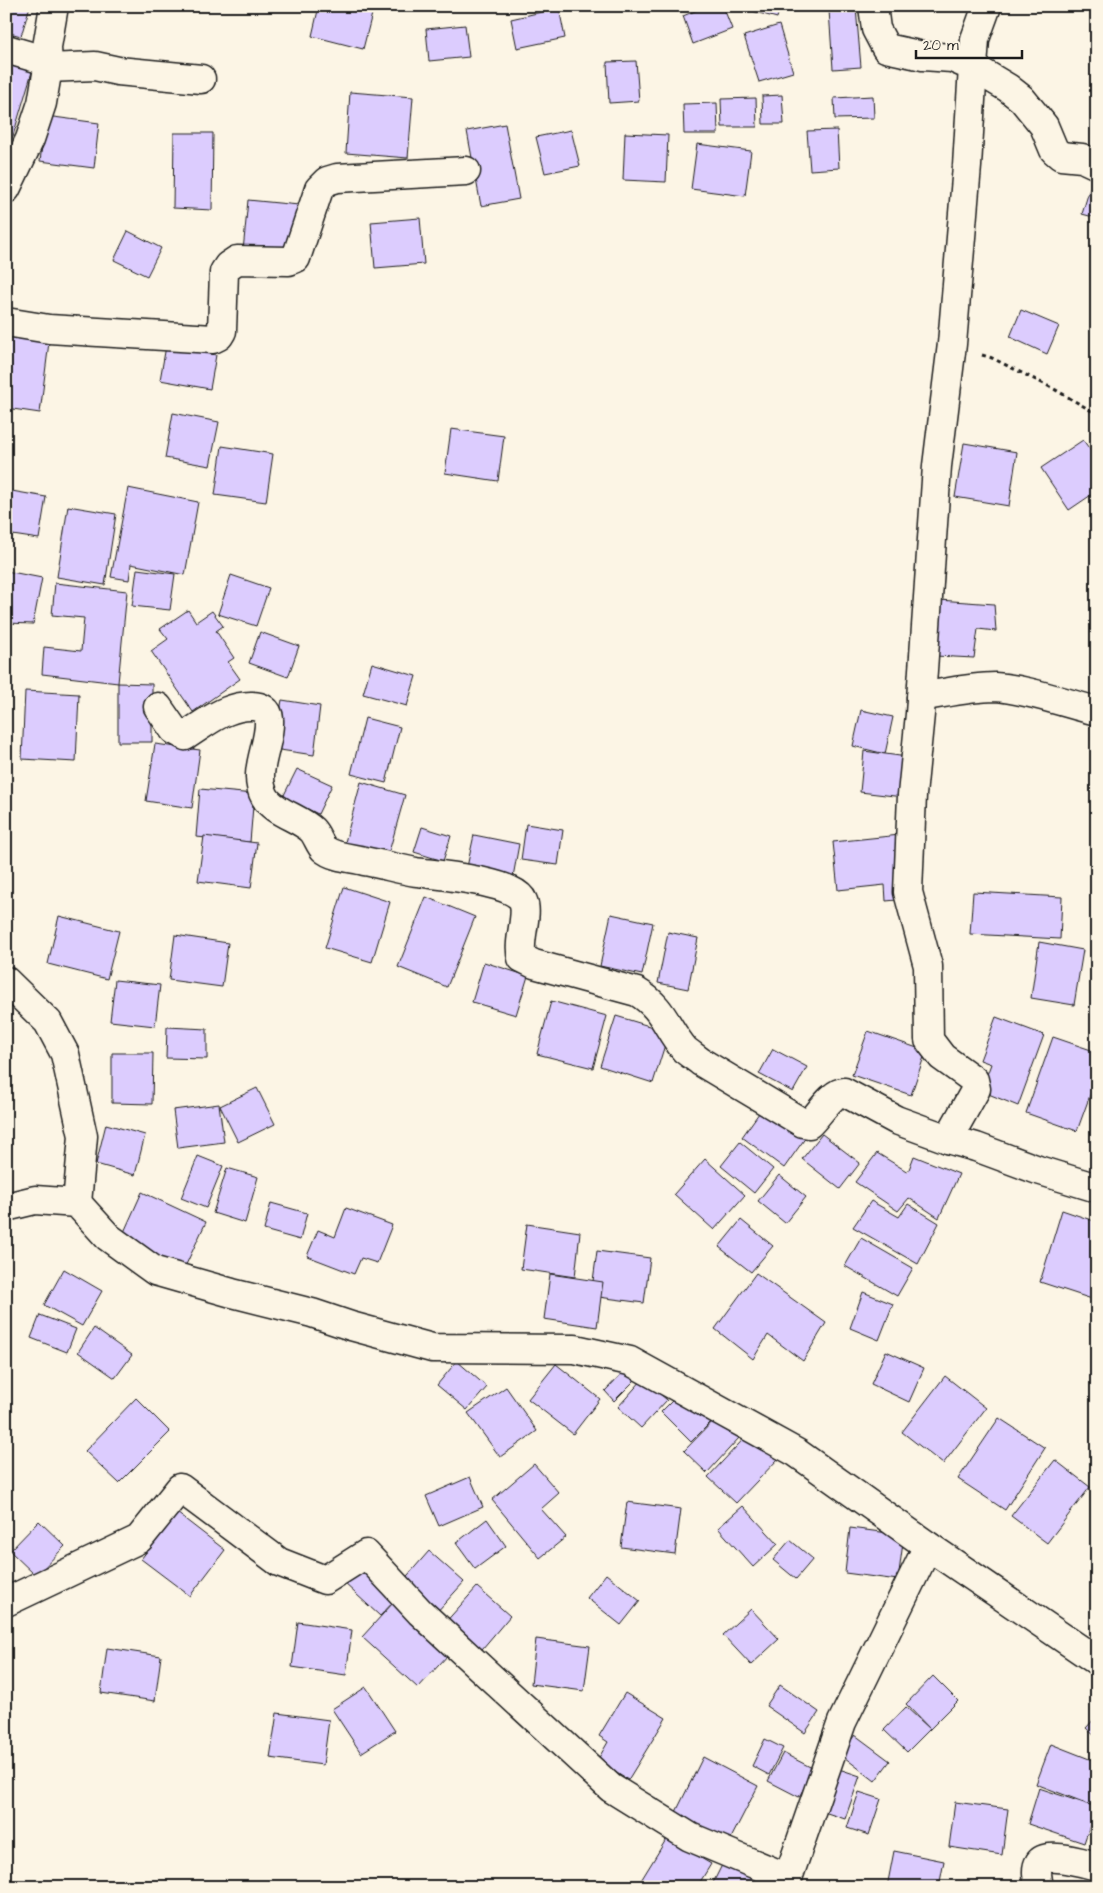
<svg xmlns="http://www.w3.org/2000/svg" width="1103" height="1893" font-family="'Architects Daughter',sans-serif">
<rect width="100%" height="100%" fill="#fcf5e5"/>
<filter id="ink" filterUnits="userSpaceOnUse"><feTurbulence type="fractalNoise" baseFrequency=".02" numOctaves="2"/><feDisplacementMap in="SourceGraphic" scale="10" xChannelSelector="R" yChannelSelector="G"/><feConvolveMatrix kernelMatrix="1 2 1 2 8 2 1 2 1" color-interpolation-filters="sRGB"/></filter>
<g filter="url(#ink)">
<g fill="#dcccfe" stroke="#1c1c1c">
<polygon points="6,6 30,6 21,36 6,32"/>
<polygon points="319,6 374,6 363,49 312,36"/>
<polygon points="707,6 723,6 732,29 693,44 683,16"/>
<polygon points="746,6 780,6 777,18 745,9"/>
<polygon points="559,8 565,38 517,48 511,19"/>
<polygon points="856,8 861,67 833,69 829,10"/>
<polygon points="465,25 469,57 429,61 426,29"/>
<polygon points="779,25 793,72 759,82 744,36"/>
<polygon points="6,56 34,65 7,156 6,156"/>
<polygon points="636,61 639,101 609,103 607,62"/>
<polygon points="350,92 413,97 408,158 346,153"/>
<polygon points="782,95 784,124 763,124 762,96"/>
<polygon points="873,96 874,118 835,119 834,98"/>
<polygon points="756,98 757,127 722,127 721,99"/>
<polygon points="717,103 718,134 684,134 683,104"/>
<polygon points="46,116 99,123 94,168 40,161"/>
<polygon points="505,124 519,199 481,206 467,131"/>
<polygon points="571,130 580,166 545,173 536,137"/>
<polygon points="837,130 839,168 810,170 807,131"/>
<polygon points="174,133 213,133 212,210 173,208"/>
<polygon points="625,133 668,135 666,182 623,180"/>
<polygon points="697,144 751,151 745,196 691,189"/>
<polygon points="1094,175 1097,176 1097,218 1082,214"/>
<polygon points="248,200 299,205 294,256 243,251"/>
<polygon points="420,218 424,264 375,268 371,222"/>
<polygon points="128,231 161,248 147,276 114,260"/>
<polygon points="1021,310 1059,326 1047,354 1010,337"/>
<polygon points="6,336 49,342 40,413 6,408"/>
<polygon points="166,346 216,355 210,389 160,380"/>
<polygon points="173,413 219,422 210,466 165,458"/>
<polygon points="451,429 504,436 498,481 445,473"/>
<polygon points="1083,440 1097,459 1097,491 1069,510 1041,468"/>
<polygon points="964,443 1017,452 1009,506 955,497"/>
<polygon points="222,446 273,454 266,502 215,495"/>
<polygon points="128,488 198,502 185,575 131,564 129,580 111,577"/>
<polygon points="6,490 46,497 39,539 6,534"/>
<polygon points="68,506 116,514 105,585 57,577"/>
<polygon points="137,569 175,574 170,610 132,606"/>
<polygon points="6,571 42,578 33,624 6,623"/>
<polygon points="231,575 269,588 256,626 218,614"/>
<polygon points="55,583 127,591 118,683 42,674 44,647 81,651 84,618 52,615"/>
<polygon points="939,600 994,604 996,631 978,629 974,658 935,656"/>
<polygon points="188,610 196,622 212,611 223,626 216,631 234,658 228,662 240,679 193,712 151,651 168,639 160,629"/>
<polygon points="260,632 299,646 288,677 249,663"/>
<polygon points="372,663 416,676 407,706 363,694"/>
<polygon points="118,683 152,684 152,742 118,742"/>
<polygon points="25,691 79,694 76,762 22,759"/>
<polygon points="282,700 320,706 314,755 273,749"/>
<polygon points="861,710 893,717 885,754 853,746"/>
<polygon points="365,718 400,727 386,783 351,774"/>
<polygon points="155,744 200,750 192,808 146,801"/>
<polygon points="864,751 907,757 903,797 860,792"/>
<polygon points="297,769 332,785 318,814 283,797"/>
<polygon points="361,782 405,795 387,859 344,846"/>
<polygon points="200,789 254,794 250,842 196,837"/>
<polygon points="526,824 563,830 558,865 521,860"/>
<polygon points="422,827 451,836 443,861 414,852"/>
<polygon points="474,835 519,844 513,877 467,867"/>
<polygon points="900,835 907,899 886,901 885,885 838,890 833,842"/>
<polygon points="204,836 257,843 251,888 198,881"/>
<polygon points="344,887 390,902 372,962 325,948"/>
<polygon points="973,892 1062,897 1060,939 970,934"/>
<polygon points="426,897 475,917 447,987 398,967"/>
<polygon points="611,914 653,923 642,975 600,966"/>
<polygon points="59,916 119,931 107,979 48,964"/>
<polygon points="668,932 698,938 688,989 658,983"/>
<polygon points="175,935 228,943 222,987 169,980"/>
<polygon points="1039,942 1083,950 1074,1005 1031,998"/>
<polygon points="484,962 528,976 516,1015 472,1002"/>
<polygon points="115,980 160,985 155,1026 110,1021"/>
<polygon points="551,1001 607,1016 593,1068 537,1054"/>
<polygon points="616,1016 669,1032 653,1083 600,1066"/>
<polygon points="996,1017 1044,1035 1018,1106 981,1091 991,1064 980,1060"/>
<polygon points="167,1027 207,1029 207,1059 166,1058"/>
<polygon points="868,1031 926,1051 911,1095 852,1075"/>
<polygon points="1053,1037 1097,1052 1097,1076 1077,1131 1026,1113"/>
<polygon points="773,1049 807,1067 793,1092 759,1074"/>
<polygon points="112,1053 153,1053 152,1104 112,1103"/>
<polygon points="257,1088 275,1124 238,1142 220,1106"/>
<polygon points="219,1104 224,1142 178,1148 173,1110"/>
<polygon points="764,1106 806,1137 784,1168 742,1137"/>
<polygon points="106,1124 145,1135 135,1175 96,1164"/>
<polygon points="822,1134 860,1163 840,1189 802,1159"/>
<polygon points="740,1142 773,1169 754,1193 721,1166"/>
<polygon points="877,1153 908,1172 914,1156 959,1174 939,1218 909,1198 898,1211 855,1182"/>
<polygon points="198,1156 223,1166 206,1208 181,1198"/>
<polygon points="705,1159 745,1195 714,1230 674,1194"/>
<polygon points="227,1168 258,1177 245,1223 213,1213"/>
<polygon points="779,1175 806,1197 785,1223 758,1201"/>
<polygon points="142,1192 206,1222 184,1269 120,1241"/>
<polygon points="871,1201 899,1217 908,1204 939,1223 918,1264 853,1227"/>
<polygon points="271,1203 307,1213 300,1240 264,1230"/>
<polygon points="346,1208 392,1225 377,1263 361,1258 354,1274 307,1256 318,1230 335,1237"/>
<polygon points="1062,1210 1097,1222 1097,1282 1092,1299 1040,1282"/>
<polygon points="741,1220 773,1246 751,1272 719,1247"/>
<polygon points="527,1224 580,1232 575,1277 521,1269"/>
<polygon points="861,1238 913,1268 897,1296 845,1266"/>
<polygon points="597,1251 650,1258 644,1303 591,1296"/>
<polygon points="64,1269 102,1291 82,1326 44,1305"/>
<polygon points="756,1273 826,1323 803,1361 768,1335 753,1359 715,1329"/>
<polygon points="550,1274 603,1282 597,1327 544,1319"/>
<polygon points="863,1292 893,1304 879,1340 850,1328"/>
<polygon points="40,1315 76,1329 67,1352 31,1338"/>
<polygon points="94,1328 132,1355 115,1378 78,1352"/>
<polygon points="886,1351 924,1368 909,1402 871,1384"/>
<polygon points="457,1361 487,1387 467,1410 437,1385"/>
<polygon points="556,1364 600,1399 573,1434 528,1399"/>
<polygon points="629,1366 639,1376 614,1401 605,1391"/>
<polygon points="945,1376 986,1408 943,1464 902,1432"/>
<polygon points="643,1379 667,1400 641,1428 618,1407"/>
<polygon points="506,1387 537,1431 500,1457 468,1413"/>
<polygon points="683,1390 713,1420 691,1442 661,1412"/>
<polygon points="136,1398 170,1432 119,1483 85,1451"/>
<polygon points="717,1417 739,1438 707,1473 684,1451"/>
<polygon points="999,1418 1045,1448 1005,1510 958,1479"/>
<polygon points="751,1431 779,1458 736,1503 708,1477"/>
<polygon points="1055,1460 1090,1487 1047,1543 1011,1516"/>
<polygon points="534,1464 559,1493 541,1509 566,1537 540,1558 492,1500"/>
<polygon points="470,1477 483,1507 439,1526 426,1496"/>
<polygon points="627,1502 681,1509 675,1554 621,1547"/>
<polygon points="743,1506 778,1544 753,1567 718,1528"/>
<polygon points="177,1513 225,1550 190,1596 141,1559"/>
<polygon points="487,1519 506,1546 475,1569 456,1543"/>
<polygon points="39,1521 65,1546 36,1576 10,1551"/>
<polygon points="850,1528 904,1535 898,1580 845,1573"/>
<polygon points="790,1540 813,1559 796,1579 773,1560"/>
<polygon points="429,1551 464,1582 435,1614 401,1583"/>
<polygon points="365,1561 400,1595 380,1616 344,1583"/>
<polygon points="606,1574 640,1601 621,1625 587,1598"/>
<polygon points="477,1587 510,1616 477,1655 443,1625"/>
<polygon points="393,1603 449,1654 418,1688 362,1637"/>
<polygon points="751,1609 779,1639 751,1665 723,1635"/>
<polygon points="298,1622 352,1630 346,1675 292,1667"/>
<polygon points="536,1639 590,1646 584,1691 531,1684"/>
<polygon points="107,1648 161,1656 155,1701 101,1693"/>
<polygon points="933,1676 958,1701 930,1729 906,1704"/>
<polygon points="780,1685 819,1712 805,1733 766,1706"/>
<polygon points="366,1687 395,1731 361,1753 332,1709"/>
<polygon points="625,1693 666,1718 628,1780 597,1761 608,1742 599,1736"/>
<polygon points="906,1707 930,1729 907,1752 884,1730"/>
<polygon points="277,1713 329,1720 323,1765 270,1758"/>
<polygon points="1097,1716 1097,1738 1086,1728"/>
<polygon points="855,1735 890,1761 875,1781 840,1754"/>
<polygon points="765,1739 783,1748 769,1775 752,1766"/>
<polygon points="1051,1744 1097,1762 1097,1789 1091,1805 1036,1784"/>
<polygon points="783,1753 814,1769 799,1797 768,1781"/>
<polygon points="703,1757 758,1786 728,1844 674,1816"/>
<polygon points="827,1765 860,1776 845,1819 812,1808"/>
<polygon points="1039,1788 1096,1807 1084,1843 1028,1824"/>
<polygon points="859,1792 881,1799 869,1835 847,1828"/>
<polygon points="955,1802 1008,1809 1002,1855 949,1847"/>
<polygon points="667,1838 711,1864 697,1887 647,1887 640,1882"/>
<polygon points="894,1851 944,1861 939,1887 887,1887"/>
<polygon points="724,1861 773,1885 772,1887 711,1887"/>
<polygon points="963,1883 981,1887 961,1887"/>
</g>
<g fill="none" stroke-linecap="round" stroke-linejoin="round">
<g stroke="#1c1c1c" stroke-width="31">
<g id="minor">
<polyline points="873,6 876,29 886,48 923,56 952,58 973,67 967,166 952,344 937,466 920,714 912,795 908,892 928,966 929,1040 942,1057 974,1080 976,1089 948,1139 976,1147 1038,1170 1097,1188"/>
<polyline points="987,6 975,39 973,67 1008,88 1022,99 1044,126 1054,150 1061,156 1082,158 1097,165"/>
<polyline points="6,49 47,61"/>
<polyline points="48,68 95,66 118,71 201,79"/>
<polyline points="6,189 30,139 42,103 48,68 47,47 54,6"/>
<polyline points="6,322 49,329 213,339 219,336 222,331 224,272 228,266 237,260 289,261 296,258 319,189 327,181 337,178 466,171"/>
<path d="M921 697C946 693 970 687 995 687 1023 688 1068 704 1097 711"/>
<path d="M158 707 174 730 185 736C198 728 213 716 227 711 239 706 268 700 269 719 271 745 251 772 265 797 273 812 300 818 312 830 317 835 319 844 324 849 333 857 352 858 364 861 381 864 399 869 416 872 437 875 515 881 523 901 529 915 517 941 522 958L534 964 637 992C664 1008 666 1028 685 1050 690 1054 696 1058 701 1062L803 1123 809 1124C818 1116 833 1091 844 1092L896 1120 948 1139"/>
<polyline points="6,981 48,1022 65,1054 83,1136 77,1203"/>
<polyline points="6,1207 35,1200 77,1203 108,1237 155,1271 232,1293 312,1313 351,1326 432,1348 575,1349 630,1361 797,1453 928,1546 1097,1661"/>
<polyline points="6,1602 139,1539 180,1488 279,1562 325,1580 366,1554 420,1612 611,1788 690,1837 788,1878"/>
<polyline points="785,1887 842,1722 928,1546"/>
<path d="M1039 1887C1038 1880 1035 1869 1039 1863 1046 1851 1084 1863 1097 1866"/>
</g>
</g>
<polyline stroke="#1c1c1c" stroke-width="3" stroke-dasharray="4 4" stroke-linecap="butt" points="982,355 992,358 1054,389 1097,414"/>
<use href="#minor" stroke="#fcf5e5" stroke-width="28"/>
</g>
</g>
<rect width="1103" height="1893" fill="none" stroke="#fcf5e5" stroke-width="25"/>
<rect x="12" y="12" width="1078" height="1868" fill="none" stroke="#1c1c1c" stroke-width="2" filter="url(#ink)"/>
<path d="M916 50v8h106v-8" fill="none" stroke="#1c1c1c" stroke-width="2.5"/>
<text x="923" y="50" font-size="15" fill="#1c1c1c" stroke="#fcf5e5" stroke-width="4" paint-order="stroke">20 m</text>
</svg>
